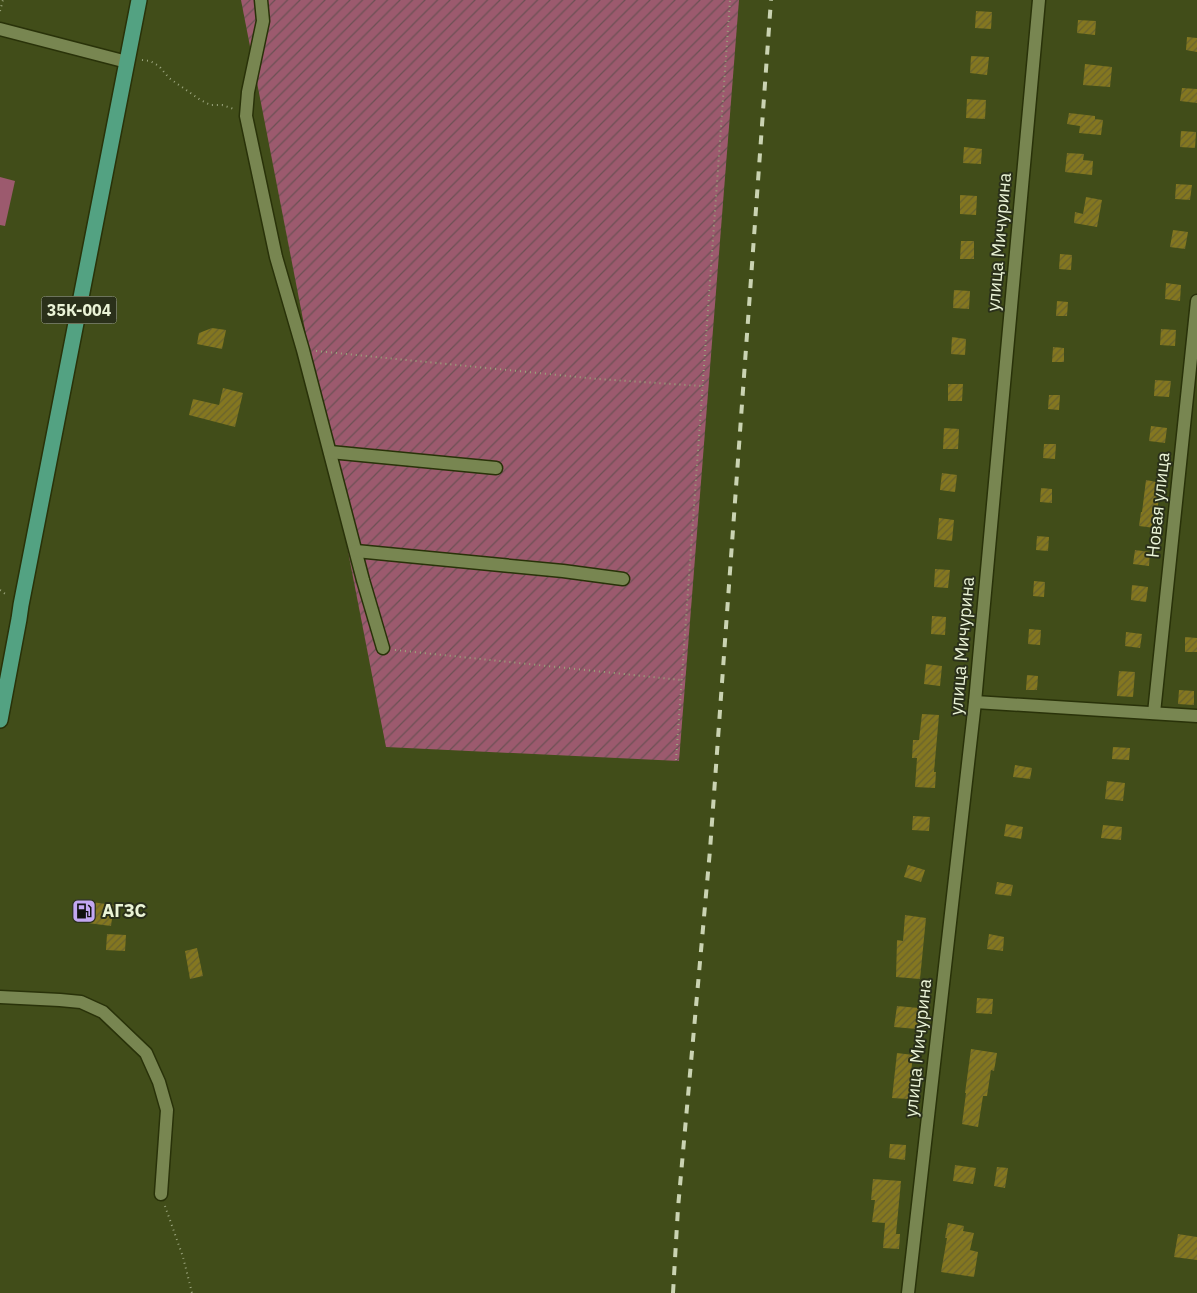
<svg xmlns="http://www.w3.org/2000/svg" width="1197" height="1293" font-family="'IBM Plex Sans',sans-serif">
<defs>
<pattern id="garden-furrows" width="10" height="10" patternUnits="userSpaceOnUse" patternTransform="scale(1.25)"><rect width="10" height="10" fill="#9c5a6e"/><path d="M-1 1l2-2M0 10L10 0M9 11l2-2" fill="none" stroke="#6d5155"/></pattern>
<pattern id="building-hatch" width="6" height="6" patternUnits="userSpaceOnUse" patternTransform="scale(1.25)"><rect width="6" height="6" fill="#847720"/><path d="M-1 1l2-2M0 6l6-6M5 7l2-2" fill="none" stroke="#68622e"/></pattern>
</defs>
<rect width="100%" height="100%" fill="#414d19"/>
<polygon fill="url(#garden-furrows)" points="241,0 739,0 679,761 386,747"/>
<polygon fill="#9c5a6e" points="0,177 15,181 5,226 0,225"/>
<g fill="url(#building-hatch)">
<polygon points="976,11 992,12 991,29 975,28"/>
<polygon points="1078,20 1096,21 1095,35 1077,33"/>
<polygon points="1187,37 1197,38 1197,52 1186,50"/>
<polygon points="971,56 989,57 987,75 970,73"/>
<polygon points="1085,64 1112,67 1110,87 1083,85"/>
<polygon points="1182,88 1197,89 1197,103 1180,101"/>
<polygon points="967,99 986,100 985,119 966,118"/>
<polygon points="1069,113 1095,116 1095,119 1103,120 1101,135 1079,133 1080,126 1067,124"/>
<polygon points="1181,131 1196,132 1195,148 1180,147"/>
<polygon points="964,147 982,149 981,164 963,163"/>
<polygon points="1067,153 1084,154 1083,160 1093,161 1092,175 1065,172"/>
<polygon points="1176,184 1192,185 1190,200 1175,199"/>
<polygon points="960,195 977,196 976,215 960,214"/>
<polygon points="1086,197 1102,200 1097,227 1074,223 1075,212 1083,214"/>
<polygon points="1173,230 1188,232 1185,249 1170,247"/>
<polygon points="961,241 974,241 974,259 960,259"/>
<polygon points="1060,254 1072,255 1071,270 1059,269"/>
<polygon points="1166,283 1181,285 1180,301 1165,299"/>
<polygon points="954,290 970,291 969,309 953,308"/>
<polygon points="1057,301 1068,302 1067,316 1056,316"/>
<polygon points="212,328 226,330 222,349 197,344 199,333"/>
<polygon points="1161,329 1176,330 1175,346 1160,345"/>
<polygon points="952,337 966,339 965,355 951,354"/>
<polygon points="1053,347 1064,348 1064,362 1052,362"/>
<polygon points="1155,380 1171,381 1169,397 1154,396"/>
<polygon points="948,384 963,384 962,401 948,401"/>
<polygon points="223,388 243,393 235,427 189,415 193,399 219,405"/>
<polygon points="1049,395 1060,395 1059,410 1048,409"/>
<polygon points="1151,426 1167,428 1165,443 1149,441"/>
<polygon points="944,428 959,429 958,449 943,449"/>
<polygon points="1044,444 1056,444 1055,459 1043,458"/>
<polygon points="942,473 957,475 955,492 940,490"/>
<polygon points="1146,480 1162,483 1160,497 1159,497 1155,528 1139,526 1141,512 1142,512"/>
<polygon points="1041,488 1052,489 1052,503 1040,502"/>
<polygon points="939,518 954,520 952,541 937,539"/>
<polygon points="1037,536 1049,537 1048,551 1036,550"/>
<polygon points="1135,550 1150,552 1149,566 1133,564"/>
<polygon points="935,569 950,570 948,588 934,587"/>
<polygon points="1034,581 1045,582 1044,597 1033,596"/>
<polygon points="1132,585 1148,587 1146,602 1131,600"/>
<polygon points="932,616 946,617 945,635 931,634"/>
<polygon points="1029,629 1041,630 1040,645 1028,644"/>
<polygon points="1126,632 1142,634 1140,648 1125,646"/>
<polygon points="1185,637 1197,638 1197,652 1185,652"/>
<polygon points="926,664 942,666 940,686 924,684"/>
<polygon points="1119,671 1135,672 1133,697 1117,696"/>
<polygon points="1027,675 1038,676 1037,690 1026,690"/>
<polygon points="1179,690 1194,691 1194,705 1178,704"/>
<polygon points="922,714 939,715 934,772 936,772 935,788 915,787 917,758 912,758 913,740 919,740"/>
<polygon points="1113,747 1130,748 1129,760 1112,759"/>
<polygon points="1015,765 1032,768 1030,779 1013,777"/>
<polygon points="1107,781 1125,783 1123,801 1105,799"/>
<polygon points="913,816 930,817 929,831 912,830"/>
<polygon points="1006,824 1023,827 1021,839 1004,836"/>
<polygon points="1103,825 1122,827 1121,840 1101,838"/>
<polygon points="908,865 925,870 921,882 904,877"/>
<polygon points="997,882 1013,885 1011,896 995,894"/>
<polygon points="91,902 114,905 111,926 88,923"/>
<polygon points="905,915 926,918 920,979 896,977 897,940 903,941"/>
<polygon points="107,934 126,935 125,951 106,950"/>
<polygon points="989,934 1004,937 1003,951 987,949"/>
<polygon points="197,948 203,976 190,979 185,951"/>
<polygon points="977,998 993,999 992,1014 976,1013"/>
<polygon points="897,1006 919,1008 917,1029 894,1027"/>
<polygon points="971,1049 997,1053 994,1071 991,1070 987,1096 983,1096 978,1127 962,1124 966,1093 965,1093"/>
<polygon points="897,1053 913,1055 908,1099 892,1098"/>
<polygon points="890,1144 906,1145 905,1160 889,1158"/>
<polygon points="955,1165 976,1168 973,1184 953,1181"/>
<polygon points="997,1167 1008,1168 1005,1188 994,1186"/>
<polygon points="873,1179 901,1181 896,1234 900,1234 899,1249 883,1248 885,1223 872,1222 875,1200 871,1200"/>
<polygon points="948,1223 964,1226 963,1231 974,1233 970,1250 978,1252 974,1277 941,1272 947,1238 945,1238"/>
<polygon points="1178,1234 1197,1237 1197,1260 1174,1257"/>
</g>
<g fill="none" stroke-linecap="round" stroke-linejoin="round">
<g stroke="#293209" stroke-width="15">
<g id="minor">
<polyline points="261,0 263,21 248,92 246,116 276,257 303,350 363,580 383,648"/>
<polyline points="0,29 127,62"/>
<polyline points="330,452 496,468"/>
<polyline points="356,551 563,571 623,579"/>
<polyline points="975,702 1197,716"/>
<polyline points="1154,713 1197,301"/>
<polyline points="0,997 60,1000 81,1002 103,1012 146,1053 159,1082 167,1110 161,1194"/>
<polyline points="908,1293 975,702 1039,0"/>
</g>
</g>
<g stroke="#293209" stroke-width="18">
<polyline id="major" points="0,720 19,619 21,605 139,0"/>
</g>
<g stroke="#9ba57d" stroke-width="2" stroke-dasharray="1 4" stroke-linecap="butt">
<polyline points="0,11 3,0"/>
<polyline points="142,60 150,61 159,66 169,78 199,99 210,105 222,105 234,109"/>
<polyline points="316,351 598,379 702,386"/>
<polyline points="0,590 8,596"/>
<polyline points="395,650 681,680"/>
<polyline points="676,760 730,0"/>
<polyline points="165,1206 183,1257 192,1293"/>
</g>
<use href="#minor" stroke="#788651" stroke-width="12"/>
<use href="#major" stroke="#53a282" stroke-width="15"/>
<polyline stroke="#cad3b2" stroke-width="4" stroke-dasharray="9 9" stroke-linecap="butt" points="673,1293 678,1208 710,850 771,0"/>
</g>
<defs>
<g id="fuel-square" transform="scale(1.25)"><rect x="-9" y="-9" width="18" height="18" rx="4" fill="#c3a7f2" stroke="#2a301a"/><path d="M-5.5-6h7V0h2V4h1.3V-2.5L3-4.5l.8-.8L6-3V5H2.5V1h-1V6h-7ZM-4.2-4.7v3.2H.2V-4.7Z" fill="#111"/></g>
</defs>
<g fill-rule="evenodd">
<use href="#fuel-square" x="84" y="911"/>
</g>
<g text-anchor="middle" stroke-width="4" stroke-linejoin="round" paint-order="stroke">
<rect fill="#2a301a" stroke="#b1b99e" stroke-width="1" x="41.5" y="296.5" width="75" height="27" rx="4"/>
<g font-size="16" font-weight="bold" fill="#ebf4d7">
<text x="79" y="316">35К-004</text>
</g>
<g font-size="18" fill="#ebf4d7" stroke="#2a301a">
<text transform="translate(999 242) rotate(-85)" y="6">улица Мичурина</text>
<text transform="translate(1158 505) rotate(-84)" y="6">Новая улица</text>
<text transform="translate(962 646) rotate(-85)" y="6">улица Мичурина</text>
<text transform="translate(918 1048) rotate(-84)" y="6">улица Мичурина</text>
</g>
<g font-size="18" font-weight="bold" fill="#ebf4d7" stroke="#2a301a" text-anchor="start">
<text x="102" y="917">АГЗС</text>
</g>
</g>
</svg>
